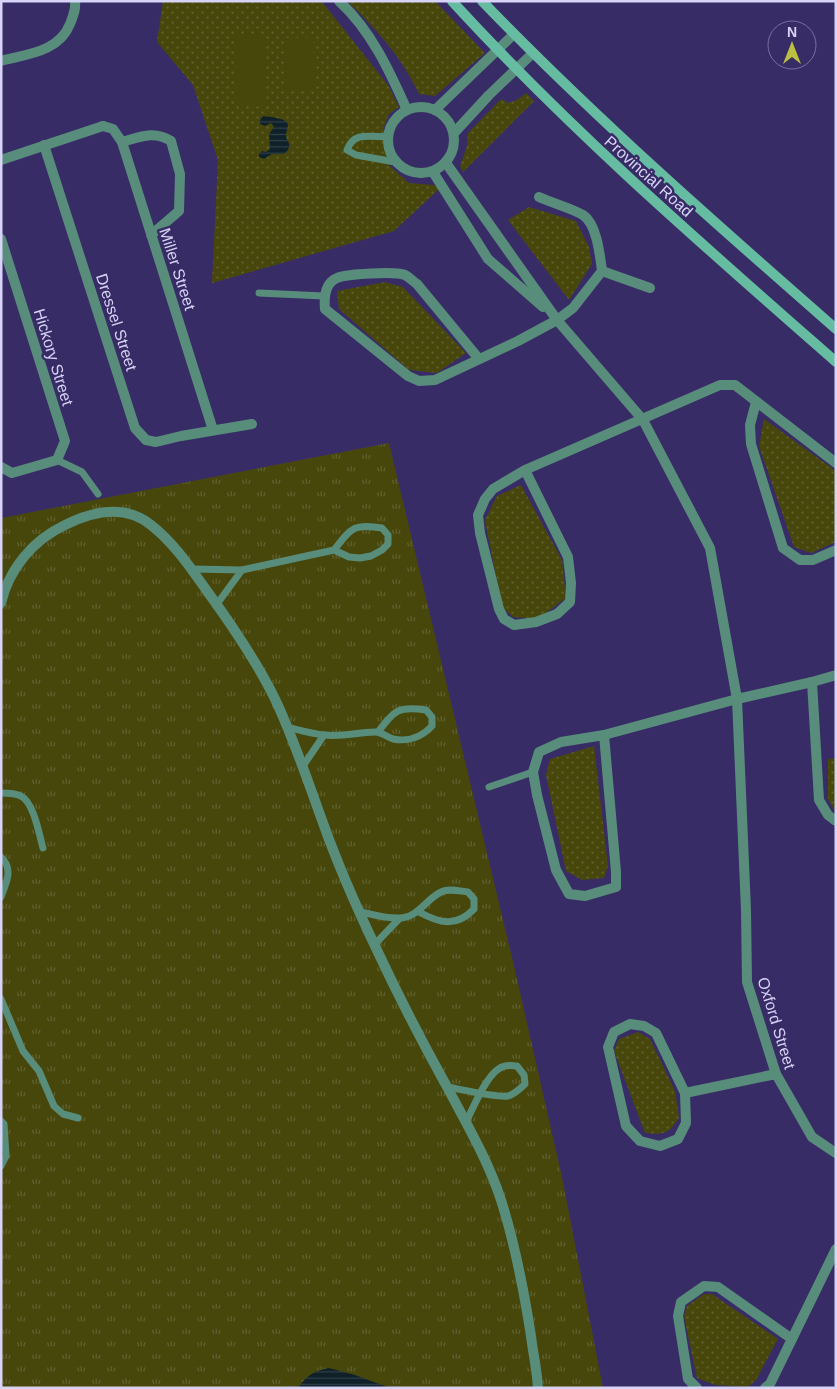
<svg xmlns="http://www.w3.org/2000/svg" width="837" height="1389" font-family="Arial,sans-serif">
<defs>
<pattern id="grass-tufts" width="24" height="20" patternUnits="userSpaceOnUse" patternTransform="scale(1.25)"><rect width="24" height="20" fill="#47470c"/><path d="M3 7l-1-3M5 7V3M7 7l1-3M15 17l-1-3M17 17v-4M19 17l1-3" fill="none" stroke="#616130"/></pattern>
<pattern id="park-dots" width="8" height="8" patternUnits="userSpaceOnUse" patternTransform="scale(1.25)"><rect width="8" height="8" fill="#47470c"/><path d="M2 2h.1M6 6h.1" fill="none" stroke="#616130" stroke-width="1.8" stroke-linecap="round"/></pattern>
<pattern id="water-rules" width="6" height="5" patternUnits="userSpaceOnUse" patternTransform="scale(1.25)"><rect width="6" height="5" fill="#0f2028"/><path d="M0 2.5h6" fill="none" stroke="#314048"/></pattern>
</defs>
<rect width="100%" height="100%" fill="#382c66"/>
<polygon fill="url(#grass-tufts)" points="389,443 514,966 562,1177 603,1388 1,1388 1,518"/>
<g fill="url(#park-dots)">
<polygon points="163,1 320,1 323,3 388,85 399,107 389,114 384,127 384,145 389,165 409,183 434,185 439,189 394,231 212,283 218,160 193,85 157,42"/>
<path d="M347 1H435L485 53 435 96 419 94C401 56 377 30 347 1Z"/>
<polygon points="526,93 534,101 463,172 460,166 467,146 468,133 501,99 508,103 517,100"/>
<polygon points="529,207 576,221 589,247 592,264 569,300 508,220"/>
<polygon points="385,282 403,287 466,353 437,373 409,370 339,309 337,291"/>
<polygon points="764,419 836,471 836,542 811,553 794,547 759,446"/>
<polygon points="521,485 562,560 566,598 538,619 513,617 502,607 485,520 497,496"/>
<polygon points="594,746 608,866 604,878 582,880 566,871 546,775 550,759"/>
<polygon points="836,758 836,813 828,799 828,759"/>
<path d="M638 1032 650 1039 675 1091 679 1118C668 1134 665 1135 645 1133L614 1051 619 1039Z"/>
<polygon points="704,1294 712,1294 778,1339 756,1380 748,1387 715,1385 697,1378 684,1316 687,1306"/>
</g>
<g fill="#47470c">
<polygon points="265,34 266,105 237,105 236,35"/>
<polygon points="313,37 314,90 286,90 285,38"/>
</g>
<g fill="url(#water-rules)">
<path d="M263 116C268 116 284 119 287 122 289 127 287 129 286 134 286 144 295 144 284 154H272L264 159 259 157V154L262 151 266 152 270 149 269 134 274 127 271 123 265 126 260 124V120Z"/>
<path d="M329 1368 355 1375 390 1388H298C307 1375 314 1371 329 1368Z"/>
</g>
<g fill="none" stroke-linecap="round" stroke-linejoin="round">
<g stroke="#598d7b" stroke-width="7">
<path d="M388 137C370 137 354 131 347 150L356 155 395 162"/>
<polyline points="259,293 324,296"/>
<polyline points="57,460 82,472 98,494"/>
<polyline points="192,569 242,570 217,604"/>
<path d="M242 570 334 550 349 557 360 558 371 556 382 550 388 544V535L382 528C354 523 351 528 334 550"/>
<path d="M287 727C299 730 313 734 325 735 342 737 359 732 375 732 382 732 387 737 393 739 408 742 422 737 432 726V717L426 710C398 706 395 710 378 732"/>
<polyline points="303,766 324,735"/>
<polyline points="489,787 533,772"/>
<path d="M1 793C8 793 15 793 21 796 34 803 39 834 43 848"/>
<path d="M1 857C14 869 6 883 1 897"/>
<path d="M360 912C372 914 386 919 399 918 418 918 425 900 441 892 449 888 459 891 468 892L474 899V909C456 928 439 923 419 912"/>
<polyline points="374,945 399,919"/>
<polyline points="1,999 23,1051 39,1071 54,1106 63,1114 78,1118"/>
<path d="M447 1087C459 1089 498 1098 508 1096 515 1094 520 1089 525 1084L524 1075 517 1066C514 1066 509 1065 505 1066 488 1069 474 1107 466 1122"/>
<polyline points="1,1121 4,1124 6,1156 1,1166"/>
</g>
<g stroke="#598d7b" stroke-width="10">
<path d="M339 1C371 30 390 72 407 110"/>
<path d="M1 61C27 54 59 52 70 24 73 16 76 10 75 1"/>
<circle cx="421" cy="140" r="33"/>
<polyline points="435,110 514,34"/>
<polyline points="103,126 113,129 122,142 213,430"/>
<polyline points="454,133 489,95 533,53"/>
<path d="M122 142C140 137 154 130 171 141L180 174 179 211 151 235"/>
<polyline points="44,145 135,428 146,440 156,442 181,436 252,424"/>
<polyline points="1,160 103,126"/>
<polyline points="446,163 557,320 643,420 710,548 737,699 746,910 747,982 776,1074 812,1137 836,1153"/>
<polyline points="433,172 488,259 543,307"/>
<polyline points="1,239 65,441 57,460 12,473 1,467"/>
<polyline points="602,271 650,288"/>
<path d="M479 359 417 284C414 282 409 277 405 275 395 271 346 274 337 278 325 283 324 298 325 309L408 376 419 381 435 380 518 341 557 320 573 308 602 271C600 256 597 224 583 215 571 208 552 203 539 197"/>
<polyline points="756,402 750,425 751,444 783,548 800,560 813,560 836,550"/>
<polyline points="525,470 568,557 571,583 570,602 557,614 536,622 514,625 504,619 499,609 480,533 478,515 485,499 493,489 525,470 720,385 735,385 836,463"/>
<path d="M1 603C9 569 33 540 65 525 93 511 125 504 151 525 174 543 190 567 207 591 231 624 257 662 275 699 294 739 308 782 323 823 338 865 356 906 375 946 397 993 421 1040 446 1085 466 1123 488 1160 501 1200 515 1244 524 1291 531 1336 533 1353 537 1370 538 1388"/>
<polyline points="812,682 819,800 828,815 836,821"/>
<polyline points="604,735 616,872 616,887 585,896 569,894 556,870 537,795 533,772 539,752 561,742 604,735 737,699 812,682 836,675"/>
<polygon points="630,1024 644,1026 656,1033 685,1093 686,1123 678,1139 660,1146 640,1141 626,1126 608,1047 614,1032"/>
<polyline points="685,1093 776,1074"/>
<polyline points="697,1388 688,1379 678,1316 681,1302 704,1286 718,1287 792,1339"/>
<polyline points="765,1388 770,1384 836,1249"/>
</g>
<g stroke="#66bca0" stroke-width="10">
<path d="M452 1C571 131 704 246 836 362"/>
<path d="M482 1C594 117 715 223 836 329"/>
</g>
</g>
<g text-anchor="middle" stroke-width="5" stroke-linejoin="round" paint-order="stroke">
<g font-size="16" fill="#d8d4f8" stroke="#382c66">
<text transform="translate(649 176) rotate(42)" y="6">Provincial Road</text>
<text transform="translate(178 269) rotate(72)" y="6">Miller Street</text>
<text transform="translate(117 322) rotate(72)" y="6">Dressel Street</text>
<text transform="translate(54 357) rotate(73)" y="6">Hickory Street</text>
<text transform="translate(777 1023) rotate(73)" y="6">Oxford Street</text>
</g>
</g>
<rect width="837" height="1389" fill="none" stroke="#d8d4f8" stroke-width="5"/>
<g transform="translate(792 45)"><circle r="24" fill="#382c66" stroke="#786fa0"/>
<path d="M0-4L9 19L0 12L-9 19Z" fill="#bdbf43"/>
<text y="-8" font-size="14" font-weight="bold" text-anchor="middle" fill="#d8d4f8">N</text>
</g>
</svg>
